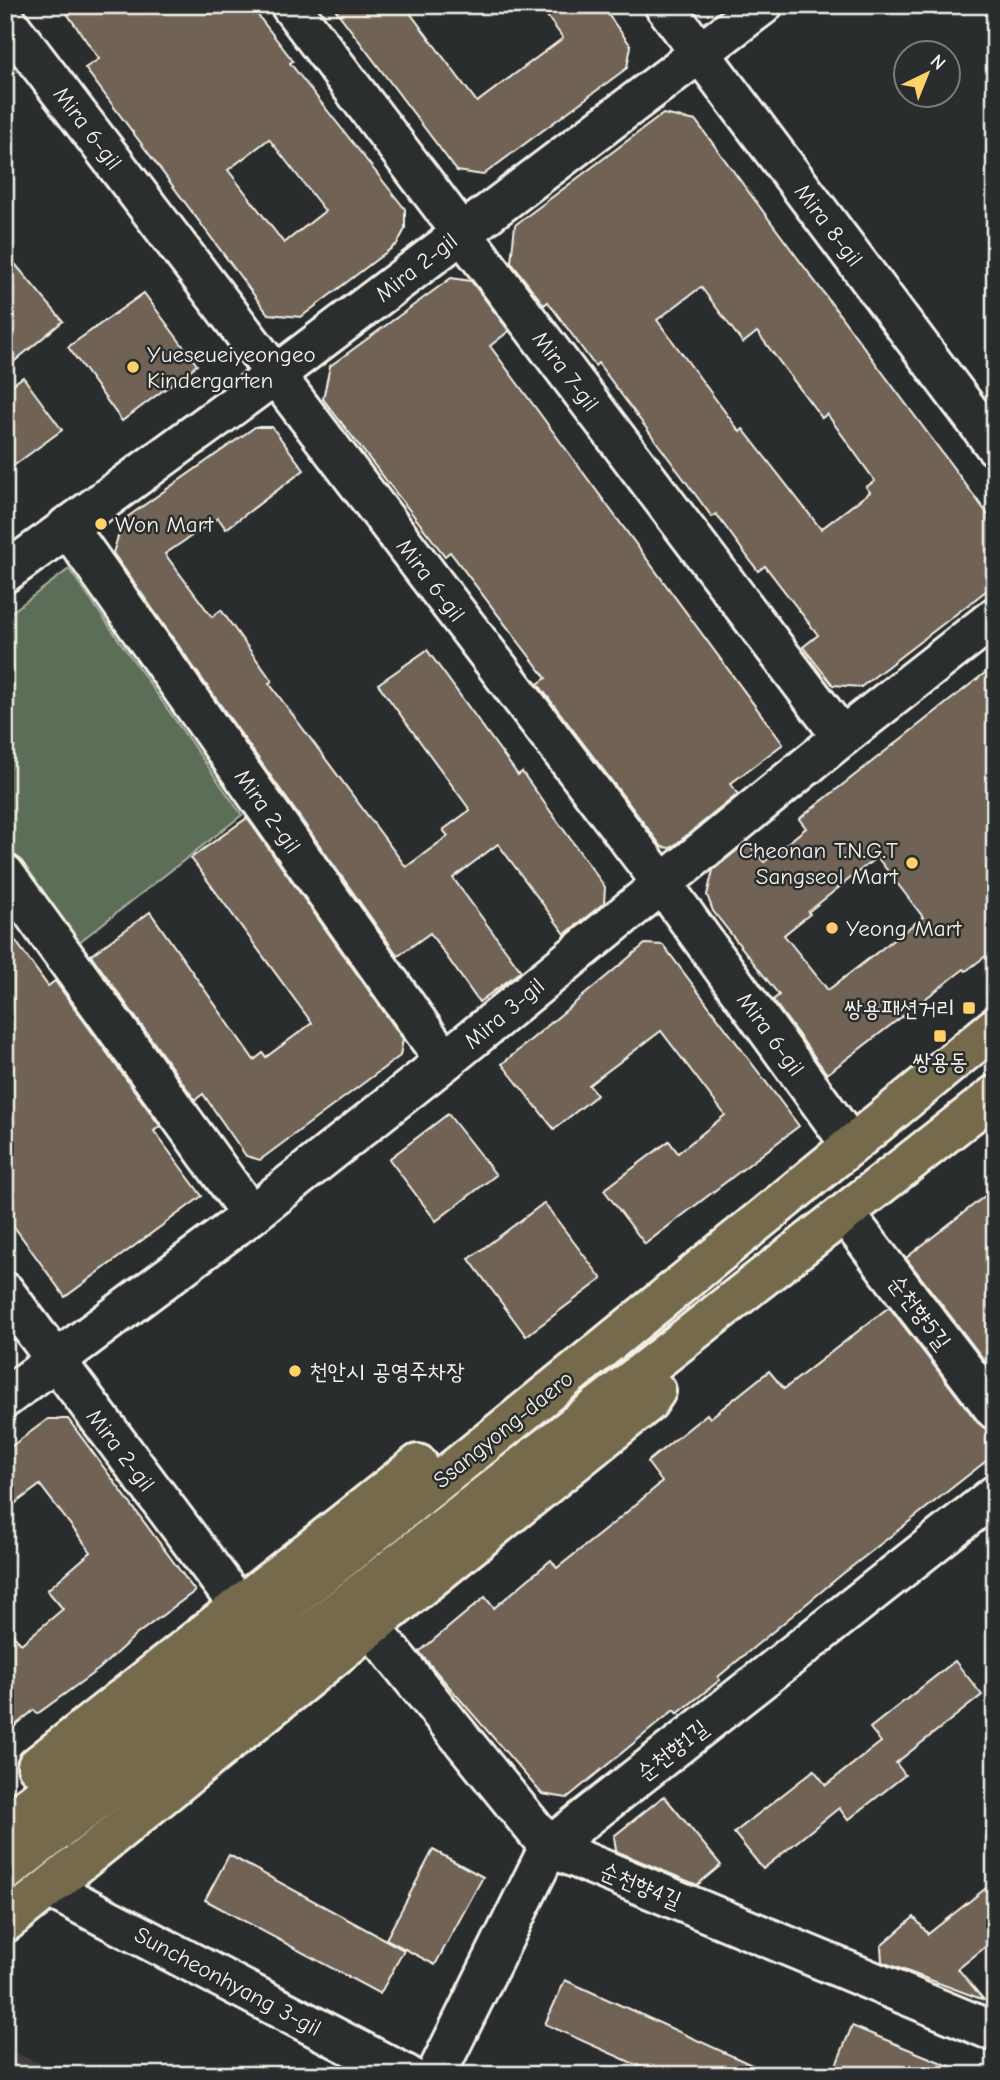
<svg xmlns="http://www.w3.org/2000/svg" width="1000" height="2080" font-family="'Comic Neue','Poor Story',sans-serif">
<rect width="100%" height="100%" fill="#2a2d2e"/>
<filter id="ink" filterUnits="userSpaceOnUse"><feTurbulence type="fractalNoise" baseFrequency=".0143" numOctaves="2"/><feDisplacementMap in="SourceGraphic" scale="14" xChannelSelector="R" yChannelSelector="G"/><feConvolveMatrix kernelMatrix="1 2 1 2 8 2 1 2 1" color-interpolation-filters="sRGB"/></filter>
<g filter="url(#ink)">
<polygon fill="#3f3d3a" points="5,2049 68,2075 5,2075"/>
<polygon fill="#5d6e58" stroke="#a8b0a0" stroke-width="2" points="69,569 242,815 74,946 5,848 5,617"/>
<g fill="#6f6356" stroke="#f4f1e8" stroke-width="2" fill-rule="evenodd">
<path d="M61 5H250L293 61 290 63 405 209V229L397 244 301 317 268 314 85 68 99 59ZM269 139 325 211 284 243 228 170Z"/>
<polygon points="332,5 404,5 477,102 563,38 539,5 601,5 631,46 627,68 483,175 457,171"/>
<path d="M663 114 696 121 995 524V584L861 687 833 685 803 647 818 635 765 566 758 571 716 514 712 517 598 363 595 366 548 302 544 305 511 262 515 225ZM701 287 743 343 757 332 822 418 827 414 875 481 866 487 870 492 821 529 743 429 740 432 657 320Z"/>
<polygon points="5,252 63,321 5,369"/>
<polygon points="451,278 471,281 509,331 490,346 783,744 730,784 738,794 671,848 662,847 538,684 546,678 450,552 445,556 323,399 330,366"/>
<polygon points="144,293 197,365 122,421 68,347"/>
<polygon points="23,377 62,430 5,472 5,390"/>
<polygon points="255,427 272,427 304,470 226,529 218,518 165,554 212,617 221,610 272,681 269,683 406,867 448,836 443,830 470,810 378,684 427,650 518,775 522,772 605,887 604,903 565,934 498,844 453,878 521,971 479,1002 430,933 398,956 113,553 123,520"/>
<path d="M995 665V949L966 971 964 969 827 1074 773 1000 779 995 713 911 707 895 713 870 747 842 764 862 806 828 799 819ZM877 857 923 917 828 990 784 935 810 914 808 912Z"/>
<polygon points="247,818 403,1039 400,1056 260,1160 246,1156 203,1094 195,1100 91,955 150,912 254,1060 263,1053 266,1057 312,1023 191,858"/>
<polygon points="5,926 48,986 55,981 160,1126 154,1131 202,1196 65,1297 5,1214"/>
<polygon points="645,944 663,945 799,1126 645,1244 604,1190 669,1141 678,1153 725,1115 661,1031 589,1085 597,1095 554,1129 502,1064"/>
<polygon points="448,1114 496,1175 436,1221 389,1159"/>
<polygon points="995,1188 995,1374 906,1258"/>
<polygon points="544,1203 602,1279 526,1336 469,1259"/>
<polygon points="889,1307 978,1423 995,1431 995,1454 840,1576 718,1677 720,1680 677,1714 674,1710 567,1798 542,1794 419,1652 485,1597 494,1608 551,1560 557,1568 615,1522 662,1482 647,1462 707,1414 710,1418 769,1371 784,1389"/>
<polygon points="48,1419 68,1419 195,1591 136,1635 99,1669 37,1714 34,1710 5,1734 5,1625 21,1644 63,1609 47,1590 91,1552 40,1485 5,1511 5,1451"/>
<polygon points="955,1661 982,1695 896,1763 905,1775 848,1820 839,1808 763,1869 734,1833 814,1770 826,1785 881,1742 870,1728"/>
<polygon points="664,1796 721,1865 697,1885 616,1851 614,1836"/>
<polygon points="433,1850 483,1877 435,1965 386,1939"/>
<polygon points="229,1855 404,1950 380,1994 205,1900"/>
<polygon points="995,1881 995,1939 958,1969 984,2000 882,1962 881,1946 914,1917 928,1934"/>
<polygon points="565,1980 774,2075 659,2075 545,2024"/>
<polygon points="852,2026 969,2074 969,2075 832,2075"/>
</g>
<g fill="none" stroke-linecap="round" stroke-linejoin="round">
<g stroke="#f4f1e8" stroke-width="44">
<g id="minor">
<polyline points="290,5 842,737"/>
<polyline points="664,5 995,446"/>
<polyline points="5,19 661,882 851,1145"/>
<polyline points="67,526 445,1061"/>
<polyline points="5,573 275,375 763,5"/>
<polyline points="5,874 251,1215"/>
<polyline points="846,1215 995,1410"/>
<polyline points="5,1292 239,1606"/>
<polyline points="5,1398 251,1215 445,1061 842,737 995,617"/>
<polyline points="371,1627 549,1847 995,2032"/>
<polyline points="49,1888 407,2075"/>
<polyline points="436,2075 549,1847 995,1495"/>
</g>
</g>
<g stroke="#f4f1e8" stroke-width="44">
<g id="major">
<polyline points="37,1766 418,1464"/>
<path d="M5 1824C340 1565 668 1296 995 1027"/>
<polyline points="5,1872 995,1095"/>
<polyline points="5,1923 648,1403 656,1391"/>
</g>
</g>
<use href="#minor" stroke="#2a2d2e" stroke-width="38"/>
<use href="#major" stroke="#756b4b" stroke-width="38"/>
</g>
</g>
<g fill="#ffd166" stroke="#2a2d2e" stroke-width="2.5">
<circle cx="133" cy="367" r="7"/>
<circle cx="101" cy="524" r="7"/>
<circle cx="912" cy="863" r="7"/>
<circle cx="832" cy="928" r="7"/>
<rect x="962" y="1001" width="14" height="14" rx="3.5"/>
<rect x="933" y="1029" width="14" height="14" rx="3.5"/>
<circle cx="295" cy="1371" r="7"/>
</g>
<g text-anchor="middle" stroke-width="5" stroke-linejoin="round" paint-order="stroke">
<g font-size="23" fill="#f4f1e8" stroke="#2a2d2e">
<text transform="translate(88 128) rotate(53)" y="8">Mira 6-gil</text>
<text transform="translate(829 225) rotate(53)" y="8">Mira 8-gil</text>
<text transform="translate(416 267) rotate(-38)" y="8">Mira 2-gil</text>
<text transform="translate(566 371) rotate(53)" y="8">Mira 7-gil</text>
<text transform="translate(431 580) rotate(53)" y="8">Mira 6-gil</text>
<text transform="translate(268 811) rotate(55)" y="8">Mira 2-gil</text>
<text transform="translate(504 1013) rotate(-40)" y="8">Mira 3-gil</text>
<text transform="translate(771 1034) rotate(54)" y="8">Mira 6-gil</text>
<text transform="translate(920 1312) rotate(53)" y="8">순천향5길</text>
<text transform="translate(503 1429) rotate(-39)" y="8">Ssangyong-daero</text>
<text transform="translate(121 1450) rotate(53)" y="8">Mira 2-gil</text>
<text transform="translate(672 1750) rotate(-38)" y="8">순천향1길</text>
<text transform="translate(641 1885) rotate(22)" y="8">순천향4길</text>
<text transform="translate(228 1981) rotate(28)" y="8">Suncheonhyang 3-gil</text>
</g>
<g font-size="23" fill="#f4f1e8" stroke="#2a2d2e" text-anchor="start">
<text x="147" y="362">Yueseueiyeongeo<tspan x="147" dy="26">Kindergarten</tspan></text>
<text x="115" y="532">Won Mart</text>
<text x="898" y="858" text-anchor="end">Cheonan T.N.G.T<tspan x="898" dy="26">Sangseol Mart</tspan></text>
<text x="846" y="936">Yeong Mart</text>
<text x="955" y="1016" text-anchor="end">쌍용패션거리</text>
<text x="940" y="1069" text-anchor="middle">쌍용동</text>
<text x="309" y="1379">천안시 공영주차장</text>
</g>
</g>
<rect width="1000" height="2080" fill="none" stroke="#2a2d2e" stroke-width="28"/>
<rect x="14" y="14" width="972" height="2052" fill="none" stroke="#f4f1e8" stroke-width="2.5" filter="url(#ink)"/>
<g transform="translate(927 74) rotate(43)"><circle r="33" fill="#2a2d2e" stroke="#7b7b78" stroke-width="2"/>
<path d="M0-5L12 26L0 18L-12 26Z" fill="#ffd166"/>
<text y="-10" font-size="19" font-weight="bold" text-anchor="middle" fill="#f4f1e8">N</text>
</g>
</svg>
